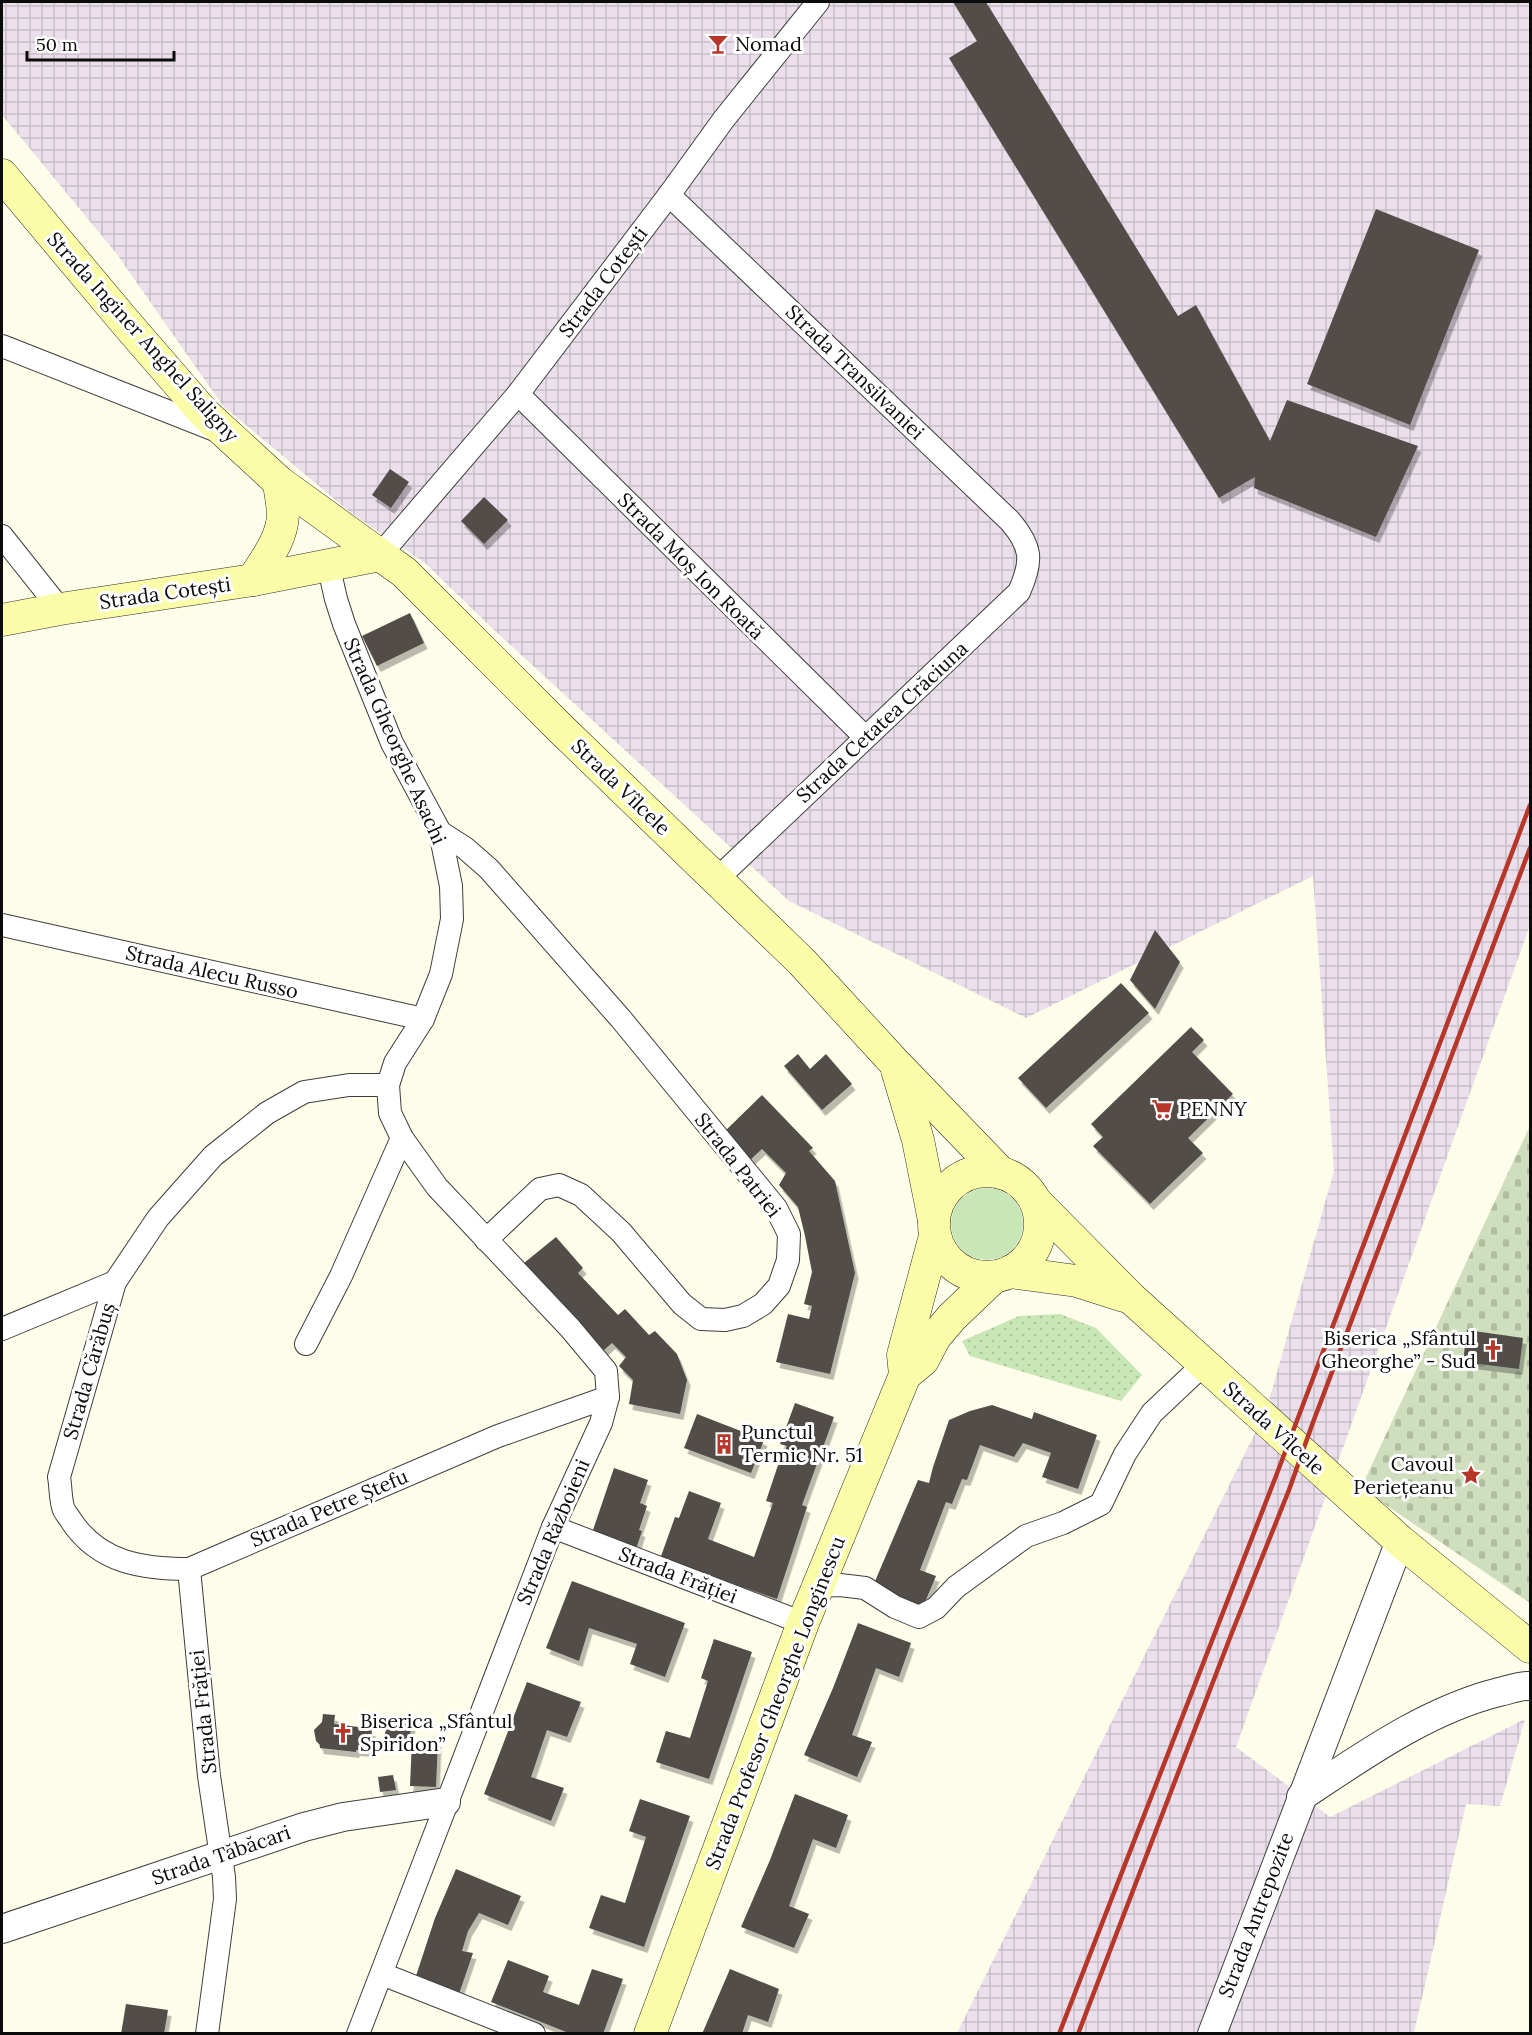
<svg xmlns="http://www.w3.org/2000/svg" width="1532" height="2035" font-family="Lora,serif">
<defs>
<pattern id="industrial-grid" width="8" height="8" patternUnits="userSpaceOnUse" patternTransform="scale(1.5)"><rect width="8" height="8" fill="#eadfea"/><path d="M0 4h8M4 0v8" fill="none" stroke="#c7bec7"/></pattern>
<pattern id="cemetery-stones" width="16" height="16" patternUnits="userSpaceOnUse" patternTransform="scale(1.5)"><rect width="16" height="16" fill="#cfdebd"/><path d="M2 7V4a2 2 0 0 1 4 0v3zM10 15v-3a2 2 0 0 1 4 0v3z" fill="#b0bda1"/></pattern>
<pattern id="park-dots" width="8" height="8" patternUnits="userSpaceOnUse" patternTransform="scale(1.5)"><rect width="8" height="8" fill="#c9e7b6"/><path d="M2 2h.1M6 6h.1" fill="none" stroke="#abc59b" stroke-width="1.8" stroke-linecap="round"/></pattern>
<filter id="shadow"><feDropShadow dx="3.5" dy="6" stdDeviation="0" flood-color="#0004"/></filter>
</defs>
<rect width="100%" height="100%" fill="#fefdea"/>
<polygon fill="url(#industrial-grid)" points="2,2 1530,2 1530,925 1236,1747 1330,1817 1525,1719 1500,1806 1466,1804 1414,2033 957,2033 1266,1411 1334,1171 1313,876 1026,1018 789,901 492,628 425,563 350,512 223,406 116,253 2,115"/>
<circle fill="#c9e7b6" cx="987" cy="1224" r="36"/>
<polygon fill="url(#cemetery-stones)" points="1530,1126 1530,1603 1361,1488"/>
<polygon fill="url(#park-dots)" points="1060,1314 1096,1328 1142,1375 1121,1401 970,1356 962,1341 1019,1316"/>
<g fill="#534e48" filter="url(#shadow)">
<polygon points="953,2 986,2 1178,316 1196,305 1270,441 1287,400 1418,446 1376,537 1254,488 1255,477 1219,498 949,58 977,41"/>
<polygon points="1376,209 1479,250 1410,425 1307,384"/>
<polygon points="390,469 409,482 391,508 372,495"/>
<polygon points="484,497 508,520 484,544 461,521"/>
<polygon points="410,613 424,643 377,666 362,636"/>
<polygon points="1155,930 1180,962 1155,1009 1130,980"/>
<polygon points="1121,983 1149,1013 1046,1108 1018,1078"/>
<polygon points="1191,1027 1204,1040 1192,1052 1233,1094 1188,1138 1203,1153 1150,1204 1093,1146 1103,1137 1091,1124"/>
<polygon points="798,1054 810,1069 826,1054 852,1084 822,1110 784,1066"/>
<polygon points="762,1095 813,1148 809,1151 835,1181 855,1273 830,1374 776,1362 788,1314 809,1319 812,1306 804,1304 812,1272 805,1236 798,1207 779,1185 786,1173 762,1149 749,1161 723,1133"/>
<polygon points="556,1237 583,1268 578,1273 618,1315 625,1309 649,1335 655,1331 677,1354 687,1380 680,1414 629,1404 633,1380 619,1366 626,1357 612,1343 604,1350 524,1263"/>
<polygon points="1467,1330 1523,1338 1519,1369 1463,1362"/>
<polygon points="795,1403 834,1417 802,1505 807,1507 777,1599 660,1559 675,1517 679,1518 689,1491 721,1503 708,1539 754,1557 773,1503 766,1501 777,1468 787,1446 780,1444"/>
<polygon points="992,1405 1032,1419 1034,1412 1097,1435 1078,1489 1042,1477 1051,1453 1023,1443 1014,1457 980,1445 967,1480 962,1479 952,1504 946,1502 920,1570 936,1576 923,1607 873,1586 918,1480 929,1483 933,1467 949,1420 970,1411"/>
<polygon points="697,1414 764,1440 751,1473 684,1448"/>
<polygon points="614,1468 648,1480 640,1503 647,1506 639,1530 642,1531 636,1549 592,1533"/>
<polygon points="572,1581 685,1623 665,1677 630,1664 637,1644 589,1628 579,1661 546,1648"/>
<polygon points="858,1623 911,1643 899,1677 876,1668 852,1735 872,1742 857,1777 804,1755 833,1688"/>
<polygon points="714,1639 752,1652 709,1779 656,1762 666,1731 690,1738 708,1681 701,1678"/>
<polygon points="527,1682 581,1702 567,1737 547,1730 531,1777 564,1788 551,1821 484,1794"/>
<polygon points="323,1714 335,1715 334,1724 359,1727 359,1729 372,1730 370,1751 356,1750 356,1752 320,1748 320,1745 316,1741 314,1730 322,1722"/>
<polygon points="388,1721 412,1725 408,1743 384,1738"/>
<polygon points="412,1740 438,1741 436,1787 410,1786"/>
<polygon points="393,1775 396,1790 380,1792 378,1777"/>
<polygon points="795,1794 848,1815 836,1848 813,1839 789,1906 809,1914 794,1948 741,1927 770,1860"/>
<polygon points="640,1799 690,1816 644,1947 589,1928 601,1895 625,1903 646,1837 629,1831"/>
<polygon points="456,1869 521,1896 508,1925 479,1913 468,1931 462,1951 473,1953 459,1994 415,1979 435,1918"/>
<polygon points="508,1960 549,1976 543,1992 579,2005 592,1969 623,1979 603,2034 571,2034 491,2002"/>
<polygon points="730,1969 779,1989 768,2022 748,2015 742,2034 702,2034"/>
<polygon points="126,2004 168,2010 164,2034 121,2034"/>
</g>
<g fill="none" stroke-linecap="round" stroke-linejoin="round">
<g stroke="#3e3e3e" stroke-width="24">
<g id="minor">
<path d="M669 195 1010 521C1032 547 1033 561 1019 592L717 879"/>
<polyline points="2,346 215,430"/>
<polyline points="518,394 865,737"/>
<polyline points="2,536 60,609"/>
<polyline points="380,555 518,394 669,195 724,119 818,2"/>
<polyline points="328,564 336,599 344,624 392,743 440,832 451,886 452,919 441,974 423,1019 395,1063 388,1085 390,1113 402,1138 437,1187 570,1328 606,1371 608,1397 601,1423 553,1527 358,2034"/>
<polyline points="440,832 465,848 489,869 621,1019 776,1208 789,1234 788,1260 779,1286 763,1304 743,1316 725,1320 701,1319 682,1304 621,1232 581,1195 559,1185 540,1189 486,1240"/>
<polyline points="2,925 423,1019"/>
<path d="M388 1085H349L304 1092 267 1113 213 1156 158 1218 115 1282 59 1477C61 1487 60 1501 64 1510 66 1514 70 1518 72 1522 100 1563 143 1569 189 1569L498 1436 608 1397"/>
<polyline points="2,1329 115,1282"/>
<polyline points="306,1344 341,1276 402,1138"/>
<polyline points="553,1527 803,1623"/>
<polyline points="189,1569 209,1776 224,1877 225,1899 207,2034"/>
<polyline points="819,1586 840,1585 865,1588 895,1607 919,1617 936,1608 956,1587 1026,1536 1063,1523 1101,1504 1125,1454 1152,1413 1204,1364"/>
<polyline points="382,1974 534,2034"/>
</g>
</g>
<g stroke="#3e3e3e" stroke-width="30">
<g id="tertiary">
<path d="M1301 1797C1363 1756 1427 1710 1499 1692 1509 1690 1520 1685 1530 1686"/>
<polyline points="2,1929 304,1827 343,1817 446,1802"/>
<polyline points="1212,2034 1400,1541"/>
</g>
</g>
<g stroke="#2d2d2d" stroke-width="33">
<g id="secondary">
<polyline points="2,175 126,323 204,413 279,482 380,555"/>
<path d="M253 580C265 560 282 540 283 515 283 505 280 493 279 482"/>
<polyline points="2,620 60,609 253,580 380,555 404,572 559,727 802,962 894,1062 1001,1173"/>
<polyline points="897,1070 918,1140 934,1220"/>
<circle cx="987" cy="1224" r="53"/>
<polyline points="1036,1202 1131,1298 1400,1541 1530,1647"/>
<polyline points="1009,1272 1077,1281 1124,1296"/>
<polyline points="905,1375 903,1355 935,1236"/>
<polyline points="650,2034 803,1623 905,1375 923,1360 935,1337 952,1317 994,1277"/>
</g>
</g>
<use href="#minor" stroke="#fff" stroke-width="22"/>
<use href="#tertiary" stroke="#fff" stroke-width="28"/>
<use href="#secondary" stroke="#fafca8" stroke-width="32"/>
<g stroke="#b63629" stroke-width="4.5">
<polyline points="1059,2034 1276,1476 1530,805"/>
<polyline points="1078,2034 1231,1635 1289,1490 1312,1425 1530,848"/>
</g>
</g>
<defs>
<g id="bar-bare" transform="scale(1.62)"><path d="M-6-5H6L.8 .8V4.5H3.5V6h-7V4.5H-.8V.8Z" fill="#b63629" stroke="#fff" stroke-width="2.5" paint-order="stroke"/></g>
<g id="supermarket-bare" transform="scale(1.62)"><path d="M-6-5.5h2.5l.6 2H6L4.5 2H-2.5L-4.4-4H-6ZM-1.5 3.2a1.3 1.3 0 1 0 .1 0ZM3 3.2a1.3 1.3 0 1 0 .1 0Z" fill="#b63629" stroke="#fff" stroke-width="2.5" paint-order="stroke"/></g>
<g id="church-bare" transform="scale(1.62)"><path d="M-1.2-6h2.4v3.5h3.3v2.4h-3.3V6h-2.4V-.1h-3.3v-2.4h3.3Z" fill="#b63629" stroke="#fff" stroke-width="2.5" paint-order="stroke"/></g>
<g id="building-bare" transform="scale(1.62)"><path d="M-4-6H4V6H1V3H-1V6H-4ZM-2.5-4.3h1.7v1.8h-1.7ZM.8-4.3h1.7v1.8H.8ZM-2.5-1h1.7V.8h-1.7ZM.8-1h1.7V.8H.8Z" fill="#b63629" stroke="#fff" stroke-width="2.5" paint-order="stroke"/></g>
<g id="sight-bare" transform="scale(1.62)"><path d="M0-6L1.8-2.2L6-1.7L2.9 1.2L3.7 5.4L0 3.3L-3.7 5.4L-2.9 1.2L-6-1.7L-1.8-2.2Z" fill="#b63629" stroke="#fff" stroke-width="2.5" paint-order="stroke"/></g>
</defs>
<g fill-rule="evenodd">
<use href="#bar-bare" x="718" y="44"/>
<use href="#supermarket-bare" x="1162" y="1109"/>
<use href="#church-bare" x="1493" y="1350"/>
<use href="#building-bare" x="724" y="1444"/>
<use href="#sight-bare" x="1471" y="1475"/>
<use href="#church-bare" x="343" y="1733"/>
</g>
<g text-anchor="middle" stroke-width="6" stroke-linejoin="round" paint-order="stroke">
<g font-size="20" fill="#0b0b0b" stroke="#fff" text-anchor="start">
<text x="735" y="51">Nomad</text>
<text x="1179" y="1116">PENNY</text>
<text x="1476" y="1345" text-anchor="end">Biserica „Sfântul<tspan x="1476" dy="23">Gheorghe” - Sud</tspan></text>
<text x="741" y="1439">Punctul<tspan x="741" dy="23">Termic Nr. 51</tspan></text>
<text x="1454" y="1471" text-anchor="end">Cavoul<tspan x="1454" dy="23">Periețeanu</tspan></text>
<text x="360" y="1728">Biserica „Sfântul<tspan x="360" dy="23">Spiridon”</tspan></text>
</g>
<g font-size="20" fill="#0b0b0b" stroke="#fff">
<text transform="translate(603 282) rotate(-53)" y="7">Strada Cotești</text>
<text transform="translate(143 337) rotate(48)" y="7">Strada Inginer Anghel Saligny</text>
<text transform="translate(855 372) rotate(44)" y="7">Strada Transilvaniei</text>
<text transform="translate(691 566) rotate(45)" y="7">Strada Moș Ion Roată</text>
<text transform="translate(165 593) rotate(-8)" y="7">Strada Cotești</text>
<text transform="translate(882 722) rotate(-43)" y="7">Strada Cetatea Crăciuna</text>
<text transform="translate(395 741) rotate(66)" y="7">Strada Gheorghe Asachi</text>
<text transform="translate(621 787) rotate(44)" y="7">Strada Vîlcele</text>
<text transform="translate(212 972) rotate(13)" y="7">Strada Alecu Russo</text>
<text transform="translate(738 1165) rotate(52)" y="7">Strada Patriei</text>
<text transform="translate(89 1371) rotate(-74)" y="7">Strada Cărăbuș</text>
<text transform="translate(1274 1428) rotate(42)" y="7">Strada Vîlcele</text>
<text transform="translate(329 1508) rotate(-23)" y="7">Strada Petre Ștefu</text>
<text transform="translate(553 1532) rotate(-67)" y="7">Strada Războieni</text>
<text transform="translate(678 1575) rotate(21)" y="7">Strada Frăției</text>
<text transform="translate(775 1703) rotate(-69)" y="7">Strada Profesor Gheorghe Longinescu</text>
<text transform="translate(203 1712) rotate(-96)" y="7">Strada Frăției</text>
<text transform="translate(221 1855) rotate(-19)" y="7">Strada Tăbăcari</text>
<text transform="translate(1256 1915) rotate(-69)" y="7">Strada Antrepozite</text>
</g>
</g>
<rect width="1532" height="2035" fill="none" stroke="#0b0b0b" stroke-width="6"/>
<path d="M27 51v9h147v-9" fill="none" stroke="#0b0b0b" stroke-width="3"/>
<text x="36" y="51" font-size="18" fill="#0b0b0b" stroke="#ffffff" stroke-width="4.5" paint-order="stroke">50 m</text>
</svg>
